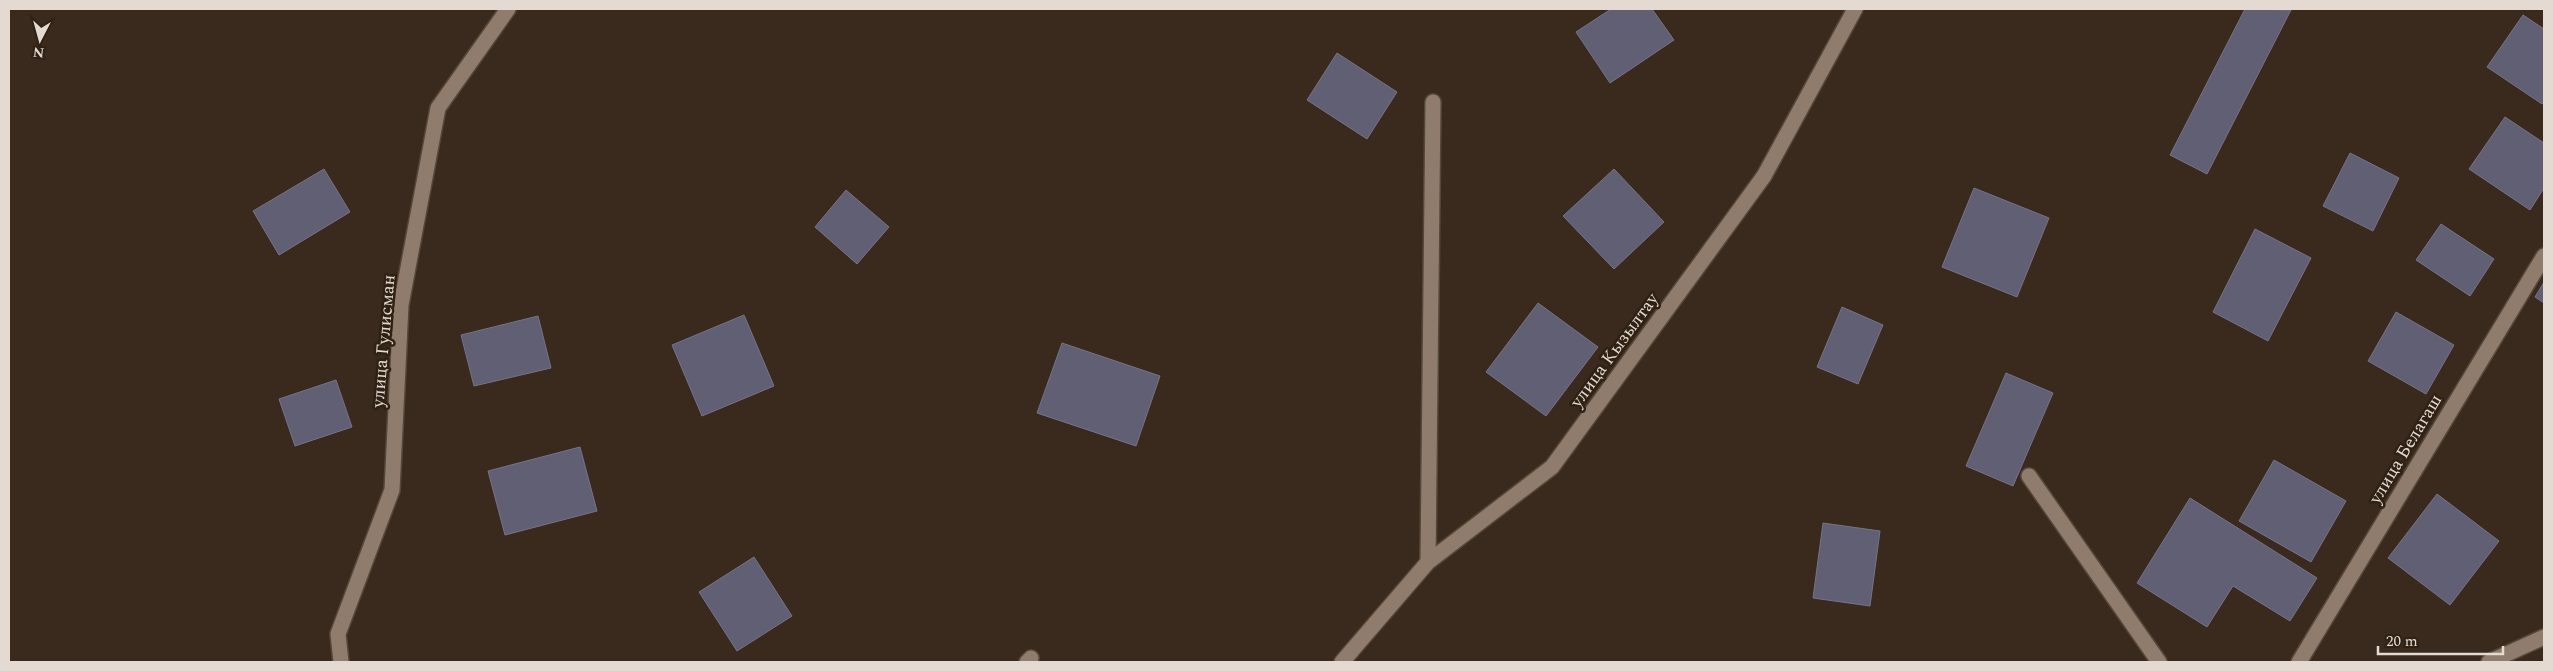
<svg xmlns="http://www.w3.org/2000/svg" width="2553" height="671" font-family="Spectral,serif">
<rect width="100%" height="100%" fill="#3a2a1d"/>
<g fill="#605f74" stroke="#747489">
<polygon points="1611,9 1652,9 1674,40 1610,83 1576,32"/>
<polygon points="2245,9 2291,10 2207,174 2170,155"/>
<polygon points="2523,15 2544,29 2544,101 2542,104 2487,67"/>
<polygon points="1337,53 1397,92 1367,139 1307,100"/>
<polygon points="2505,117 2544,143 2544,188 2530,210 2469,169"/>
<polygon points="2350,153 2399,178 2373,231 2323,206"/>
<polygon points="324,169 350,212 279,255 253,211"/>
<polygon points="1614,169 1664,222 1614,269 1563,216"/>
<polygon points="1974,188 2049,218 2017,297 1942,267"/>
<polygon points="846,190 889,227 857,264 815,227"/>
<polygon points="2441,224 2494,259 2470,296 2416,260"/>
<polygon points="2255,229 2311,258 2268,341 2213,312"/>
<polygon points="2544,282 2544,303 2535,297"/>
<polygon points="1538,303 1598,347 1546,416 1486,372"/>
<polygon points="1842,307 1883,325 1858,384 1817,367"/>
<polygon points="2396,312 2454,345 2426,394 2368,361"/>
<polygon points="744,315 774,386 702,416 672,345"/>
<polygon points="538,316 551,368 474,386 461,335"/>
<polygon points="1062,343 1160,376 1136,446 1037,413"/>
<polygon points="2006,373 2053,393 2013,486 1966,466"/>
<polygon points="336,380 352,427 295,446 279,399"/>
<polygon points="580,447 597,511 505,535 488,471"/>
<polygon points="2274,460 2346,501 2311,562 2239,521"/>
<polygon points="2437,494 2499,541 2450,605 2388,558"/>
<polygon points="2190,498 2317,578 2290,621 2233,586 2207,627 2137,583"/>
<polygon points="1823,523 1880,531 1870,606 1813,598"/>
<polygon points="754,557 792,616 737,651 699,592"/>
</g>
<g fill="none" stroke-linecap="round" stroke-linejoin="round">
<g stroke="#54473b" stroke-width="18">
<g id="lane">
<polyline points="1428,562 1433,102"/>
<polyline points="1027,662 1031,658"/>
</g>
</g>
<g stroke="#54473b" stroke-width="18">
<g id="street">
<polyline points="2029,476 2159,662"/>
<polyline points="341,662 338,634 392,490 401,305 438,108 508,9"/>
<polyline points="1342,662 1428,562 1552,467 1764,176 1855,9"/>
<polyline points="2299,662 2544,256"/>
<polyline points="2489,662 2544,637"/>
</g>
</g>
<use href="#lane" stroke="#8f7c6c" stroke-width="15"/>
<use href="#street" stroke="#8f7c6c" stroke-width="15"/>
</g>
<g text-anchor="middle" stroke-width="5" stroke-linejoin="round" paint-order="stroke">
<g font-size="18" fill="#e4dad1" stroke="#2f2113">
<text transform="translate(383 341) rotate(-85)" y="6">улица Гулисман</text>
<text transform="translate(1614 350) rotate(-54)" y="6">улица Кызылтау</text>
<text transform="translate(2405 449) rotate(-59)" y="6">улица Белагаш</text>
</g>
</g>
<rect width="2553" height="671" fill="none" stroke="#e4dad1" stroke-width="20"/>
<g transform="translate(40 40) rotate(186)" stroke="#2f2113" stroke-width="4" paint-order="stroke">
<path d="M0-4L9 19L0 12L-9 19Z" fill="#e4dad1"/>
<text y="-8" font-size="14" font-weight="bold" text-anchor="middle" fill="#e4dad1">N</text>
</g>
<path d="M2378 646v8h125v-8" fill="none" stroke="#e4dad1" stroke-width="2.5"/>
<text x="2386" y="646" font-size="15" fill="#e4dad1" stroke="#2f2113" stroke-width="4" paint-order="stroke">20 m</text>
</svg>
